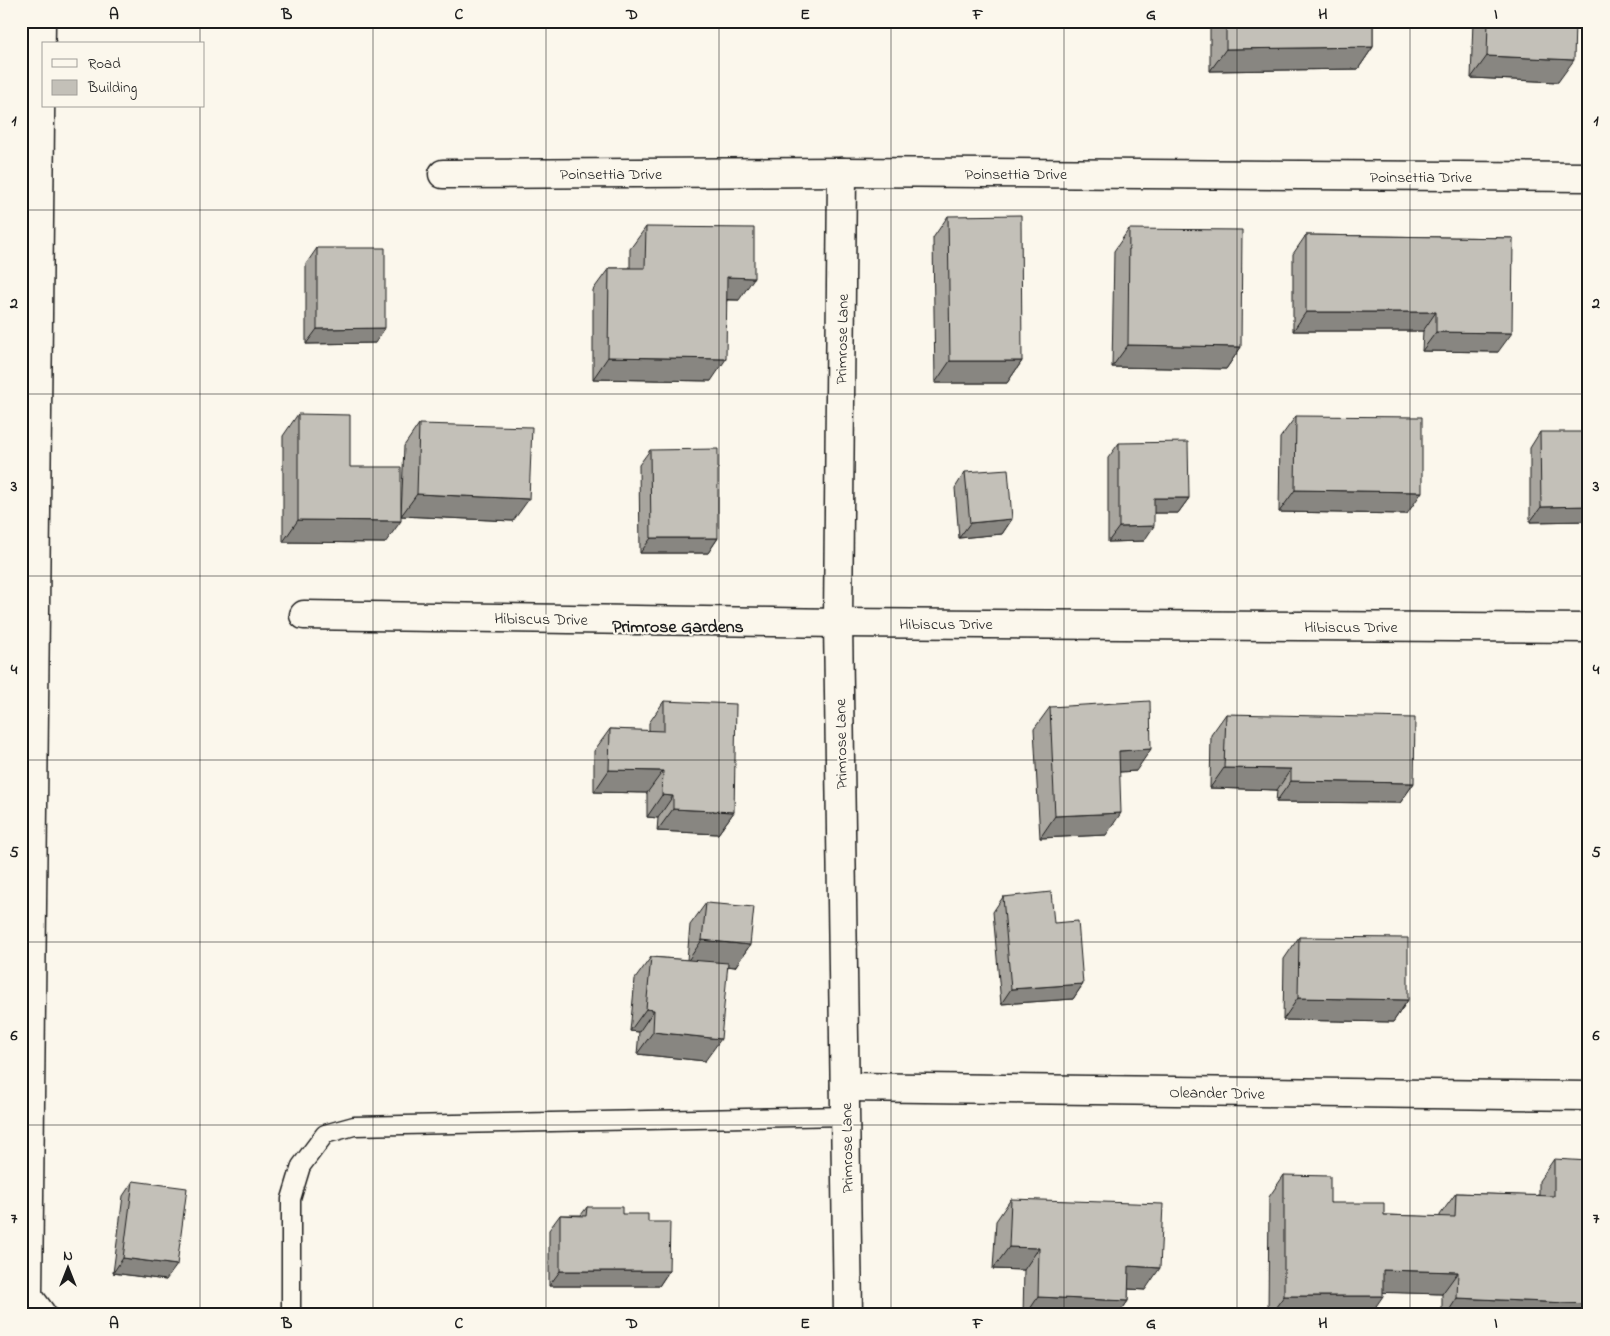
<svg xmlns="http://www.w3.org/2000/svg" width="1610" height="1336" font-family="'Indie Flower',sans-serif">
<rect width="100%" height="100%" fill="#fbf7ec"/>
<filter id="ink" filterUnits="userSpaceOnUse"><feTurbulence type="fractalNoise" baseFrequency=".02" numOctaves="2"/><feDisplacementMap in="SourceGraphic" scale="10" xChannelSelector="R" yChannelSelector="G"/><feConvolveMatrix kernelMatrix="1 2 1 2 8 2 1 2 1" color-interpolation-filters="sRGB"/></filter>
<g filter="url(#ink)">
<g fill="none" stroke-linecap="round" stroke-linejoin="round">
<g stroke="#1c1c1c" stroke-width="21">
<polyline id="lane" points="291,1315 291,1199 301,1166 325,1134 354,1126 846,1116"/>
</g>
<g stroke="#1c1c1c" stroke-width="31">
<g id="street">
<polyline points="41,21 28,1296 42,1315"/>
<polyline points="842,172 838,623 848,1315"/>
<polyline points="443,174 842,172 1589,177"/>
<polyline points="304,615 838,623 1589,628"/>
<polyline points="845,1087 1589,1096"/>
</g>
</g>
<use href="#lane" stroke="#fbf7ec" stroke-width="18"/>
<use href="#street" stroke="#fbf7ec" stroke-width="28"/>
</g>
<g fill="#a8a59e" stroke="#1c1c1c">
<polygon points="1210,21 1373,21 1373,47 1358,69 1210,71"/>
<polygon points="1473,21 1575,21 1558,82 1471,78"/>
<polygon points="948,216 1022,361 1007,383 935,383 933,238"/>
<polygon points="646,227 739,300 727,300 711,381 593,379 593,290 609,268 630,268 630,249"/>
<polygon points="1129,229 1241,347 1226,369 1112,367 1114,251"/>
<polygon points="1306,235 1513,238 1498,352 1422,351 1423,331 1293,331 1293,254"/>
<polygon points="317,248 375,343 306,344 306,264"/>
<polygon points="298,414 350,467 385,543 283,542 283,436"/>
<polygon points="1296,416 1407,514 1279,512 1280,438"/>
<polygon points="419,424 513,521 401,516 404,446"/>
<polygon points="1540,432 1589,521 1530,522 1530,448"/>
<polygon points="1119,443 1189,498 1178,513 1154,513 1144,541 1108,542 1108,458"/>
<polygon points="650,450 718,538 708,553 640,553 639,465"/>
<polygon points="965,472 1012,519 1002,534 959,538 955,488"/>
<polygon points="664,701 734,812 718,834 657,831 658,818 647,817 647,793 594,792 594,751 610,729 649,731 649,723"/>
<polygon points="1050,707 1136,771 1119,772 1106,835 1040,838 1034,729"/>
<polygon points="1226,714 1414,783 1400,803 1276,802 1277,790 1210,788 1211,735"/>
<polygon points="1003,897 1054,923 1083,984 1073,999 1001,1004 993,912"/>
<polygon points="706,903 750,945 735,967 728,966 705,1061 637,1054 639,1032 630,1031 635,979 651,957 687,960 690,925"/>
<polygon points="1299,937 1408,1000 1393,1022 1283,1020 1284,959"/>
<polygon points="1554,1159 1589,1315 1442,1315 1442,1294 1383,1292 1370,1315 1268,1315 1269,1197 1284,1175 1330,1203 1384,1215 1440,1217 1440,1215 1456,1193 1539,1196 1539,1181"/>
<polygon points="133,1181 166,1280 113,1273 123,1196"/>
<polygon points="1011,1199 1145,1290 1128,1289 1128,1301 1118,1315 1023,1315 1024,1270 993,1269 996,1221"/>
<polygon points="587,1207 622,1214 648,1222 669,1271 659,1286 549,1286 549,1230 560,1215 581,1215"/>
</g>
<g fill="#888681" stroke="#1c1c1c">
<polygon points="1373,47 1358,69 1210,71 1226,49"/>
<polygon points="1487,56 1574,60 1558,82 1471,78"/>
<polygon points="727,277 754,278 739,300 712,299"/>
<polygon points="1306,312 1436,312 1423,331 1293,331"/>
<polygon points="385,328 375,343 306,344 317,329"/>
<polygon points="1436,332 1512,333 1498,352 1422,351"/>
<polygon points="1128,345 1241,347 1226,369 1112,367"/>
<polygon points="608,357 726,359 711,381 593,379"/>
<polygon points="950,361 1022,361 1007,383 935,383"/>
<polygon points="1295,490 1422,492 1407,514 1279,512"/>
<polygon points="417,494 529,499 513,521 401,516"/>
<polygon points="1154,498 1189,498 1178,513 1143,513"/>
<polygon points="1589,506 1589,521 1530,522 1541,507"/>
<polygon points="1012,519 1002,534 959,538 970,523"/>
<polygon points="298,520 401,521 385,543 283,542"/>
<polygon points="1154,526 1144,541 1108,542 1119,527"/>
<polygon points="651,538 718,538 708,553 640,553"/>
<polygon points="1151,749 1136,771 1103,773 1119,751"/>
<polygon points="1224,768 1291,769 1277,790 1210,788"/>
<polygon points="609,770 663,771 647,793 594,792"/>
<polygon points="1291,781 1414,783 1400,803 1276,802"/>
<polygon points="662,795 673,796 658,818 647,817"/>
<polygon points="673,809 734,812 718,834 657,831"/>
<polygon points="1121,813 1106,835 1040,838 1055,816"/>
<polygon points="702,940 750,945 735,967 687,962"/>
<polygon points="1083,984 1073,999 1001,1004 1011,989"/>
<polygon points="1298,998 1408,1000 1393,1022 1283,1020"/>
<polygon points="646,1009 654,1010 639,1032 630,1031"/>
<polygon points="653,1032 721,1039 705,1061 637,1054"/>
<polygon points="1009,1247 1039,1248 1024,1270 993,1269"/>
<polygon points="123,1258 177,1265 166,1280 113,1273"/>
<polygon points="1129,1266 1160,1268 1145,1290 1114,1288"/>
<polygon points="1383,1270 1458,1272 1442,1294 1368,1292"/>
<polygon points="560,1271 669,1271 659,1286 549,1286"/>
<polygon points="1284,1296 1383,1296 1370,1315 1270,1315"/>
<polygon points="1038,1297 1128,1301 1118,1315 1026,1315"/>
<polygon points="1457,1298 1589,1304 1589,1315 1446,1315"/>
</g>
<g fill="#c3c0b8" stroke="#1c1c1c">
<polygon points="1226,21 1373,21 1373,47 1226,49"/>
<polygon points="1488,21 1575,21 1574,60 1487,56"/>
<polygon points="1021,215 1022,361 950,361 948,216"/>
<polygon points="646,227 754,228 754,278 727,277 726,359 608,357 609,268 645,268"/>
<polygon points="1129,229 1242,230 1241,347 1128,345"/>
<polygon points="1306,235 1513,238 1512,333 1436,332 1436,312 1306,312"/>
<polygon points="317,248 385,248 385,328 317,329"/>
<polygon points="298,414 350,415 350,467 401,467 401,521 298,520"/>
<polygon points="1296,416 1422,417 1422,492 1295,490"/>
<polygon points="419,424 532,427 529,499 417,494"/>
<polygon points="1540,432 1589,432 1589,506 1541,507"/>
<polygon points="1188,442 1189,498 1154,498 1154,526 1119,527 1119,443"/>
<polygon points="718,449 718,538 651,538 650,450"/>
<polygon points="1008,469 1012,519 970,523 965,472"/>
<polygon points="664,701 736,704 734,812 673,809 673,796 662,795 663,771 609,770 610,729 664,731"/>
<polygon points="1150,701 1151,749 1119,751 1121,813 1055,816 1050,707"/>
<polygon points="1226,714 1415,718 1414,783 1291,781 1291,769 1224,768"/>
<polygon points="1051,892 1054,923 1078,921 1083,984 1011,989 1003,897"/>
<polygon points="706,903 754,907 750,945 702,940"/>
<polygon points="1299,937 1408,938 1408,1000 1298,998"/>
<polygon points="651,957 728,963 721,1039 653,1032 654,1010 646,1009"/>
<polygon points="1554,1159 1589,1161 1589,1304 1457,1298 1458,1272 1383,1270 1383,1296 1284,1296 1284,1175 1330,1176 1330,1203 1384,1203 1384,1215 1455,1217 1456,1193 1554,1196"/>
<polygon points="133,1181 187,1188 177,1265 123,1258"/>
<polygon points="1011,1199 1163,1204 1160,1268 1129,1266 1128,1301 1038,1297 1039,1248 1009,1247"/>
<polygon points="587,1207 622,1207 622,1214 648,1214 648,1222 670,1222 669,1271 560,1271 560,1215 586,1216"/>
</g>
</g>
<path fill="none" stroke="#1c1c1c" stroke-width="1" stroke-opacity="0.55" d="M200 21V44M373 21V1315M546 21V1315M719 21V1315M891 21V1315M1064 21V1315M1237 21V1315M1410 21V1315M200 106V1315M21 210H1589M21 394H1589M21 576H1589M21 760H1589M21 942H1589M21 1125H1589"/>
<g text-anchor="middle" stroke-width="4.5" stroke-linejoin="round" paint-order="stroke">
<g font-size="16" fill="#1c1c1c" stroke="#fbf7ec">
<text x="611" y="179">Poinsettia Drive</text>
<text x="1016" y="179">Poinsettia Drive</text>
<text x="1421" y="182">Poinsettia Drive</text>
<text transform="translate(841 339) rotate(-89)" y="6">Primrose Lane</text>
<text transform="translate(541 618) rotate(1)" y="6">Hibiscus Drive</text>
<text x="946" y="629">Hibiscus Drive</text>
<text x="1351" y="632">Hibiscus Drive</text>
<text transform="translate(840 744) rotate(-91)" y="6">Primrose Lane</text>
<text transform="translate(1217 1092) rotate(1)" y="6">Oleander Drive</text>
<text transform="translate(846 1148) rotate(-91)" y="6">Primrose Lane</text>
</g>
<g font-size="18" font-weight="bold" fill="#1c1c1c" stroke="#fbf7ec">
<text x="678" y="632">Primrose Gardens</text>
</g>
</g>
<rect width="1610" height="1336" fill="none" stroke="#fbf7ec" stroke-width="55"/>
<rect x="42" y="42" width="162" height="65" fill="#fbf7ec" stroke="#a29f99"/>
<rect x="52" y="59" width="25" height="8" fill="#fbf7ec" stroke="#a29f99"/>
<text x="88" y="68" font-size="15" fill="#1c1c1c">Road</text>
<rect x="52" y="80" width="25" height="15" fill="#c3c0b8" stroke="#a29f99"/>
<text x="88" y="92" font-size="15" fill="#1c1c1c">Building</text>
<g transform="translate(68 1268)" stroke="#fbf7ec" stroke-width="4" paint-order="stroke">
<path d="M0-4L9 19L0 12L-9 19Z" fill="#1c1c1c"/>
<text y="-8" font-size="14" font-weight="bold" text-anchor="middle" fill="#1c1c1c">N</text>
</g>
<rect x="28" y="28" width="1554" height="1280" fill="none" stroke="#1c1c1c" stroke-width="2"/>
<g font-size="16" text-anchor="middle" font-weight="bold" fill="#1c1c1c">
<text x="114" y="19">A</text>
<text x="287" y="19">B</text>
<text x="459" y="19">C</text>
<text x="632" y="19">D</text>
<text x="805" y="19">E</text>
<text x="978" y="19">F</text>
<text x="1151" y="19">G</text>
<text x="1323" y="19">H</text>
<text x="1496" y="19">I</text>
<text x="14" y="125">1</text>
<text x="1596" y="125">1</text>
<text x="14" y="308">2</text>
<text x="1596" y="308">2</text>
<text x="14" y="491">3</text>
<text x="1596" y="491">3</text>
<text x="14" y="674">4</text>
<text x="1596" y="674">4</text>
<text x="14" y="857">5</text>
<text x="1596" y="857">5</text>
<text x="14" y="1040">6</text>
<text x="1596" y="1040">6</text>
<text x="14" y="1223">7</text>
<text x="1596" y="1223">7</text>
<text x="114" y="1328">A</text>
<text x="287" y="1328">B</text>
<text x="459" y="1328">C</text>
<text x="632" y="1328">D</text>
<text x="805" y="1328">E</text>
<text x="978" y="1328">F</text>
<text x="1151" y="1328">G</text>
<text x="1323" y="1328">H</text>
<text x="1496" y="1328">I</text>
</g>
</svg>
